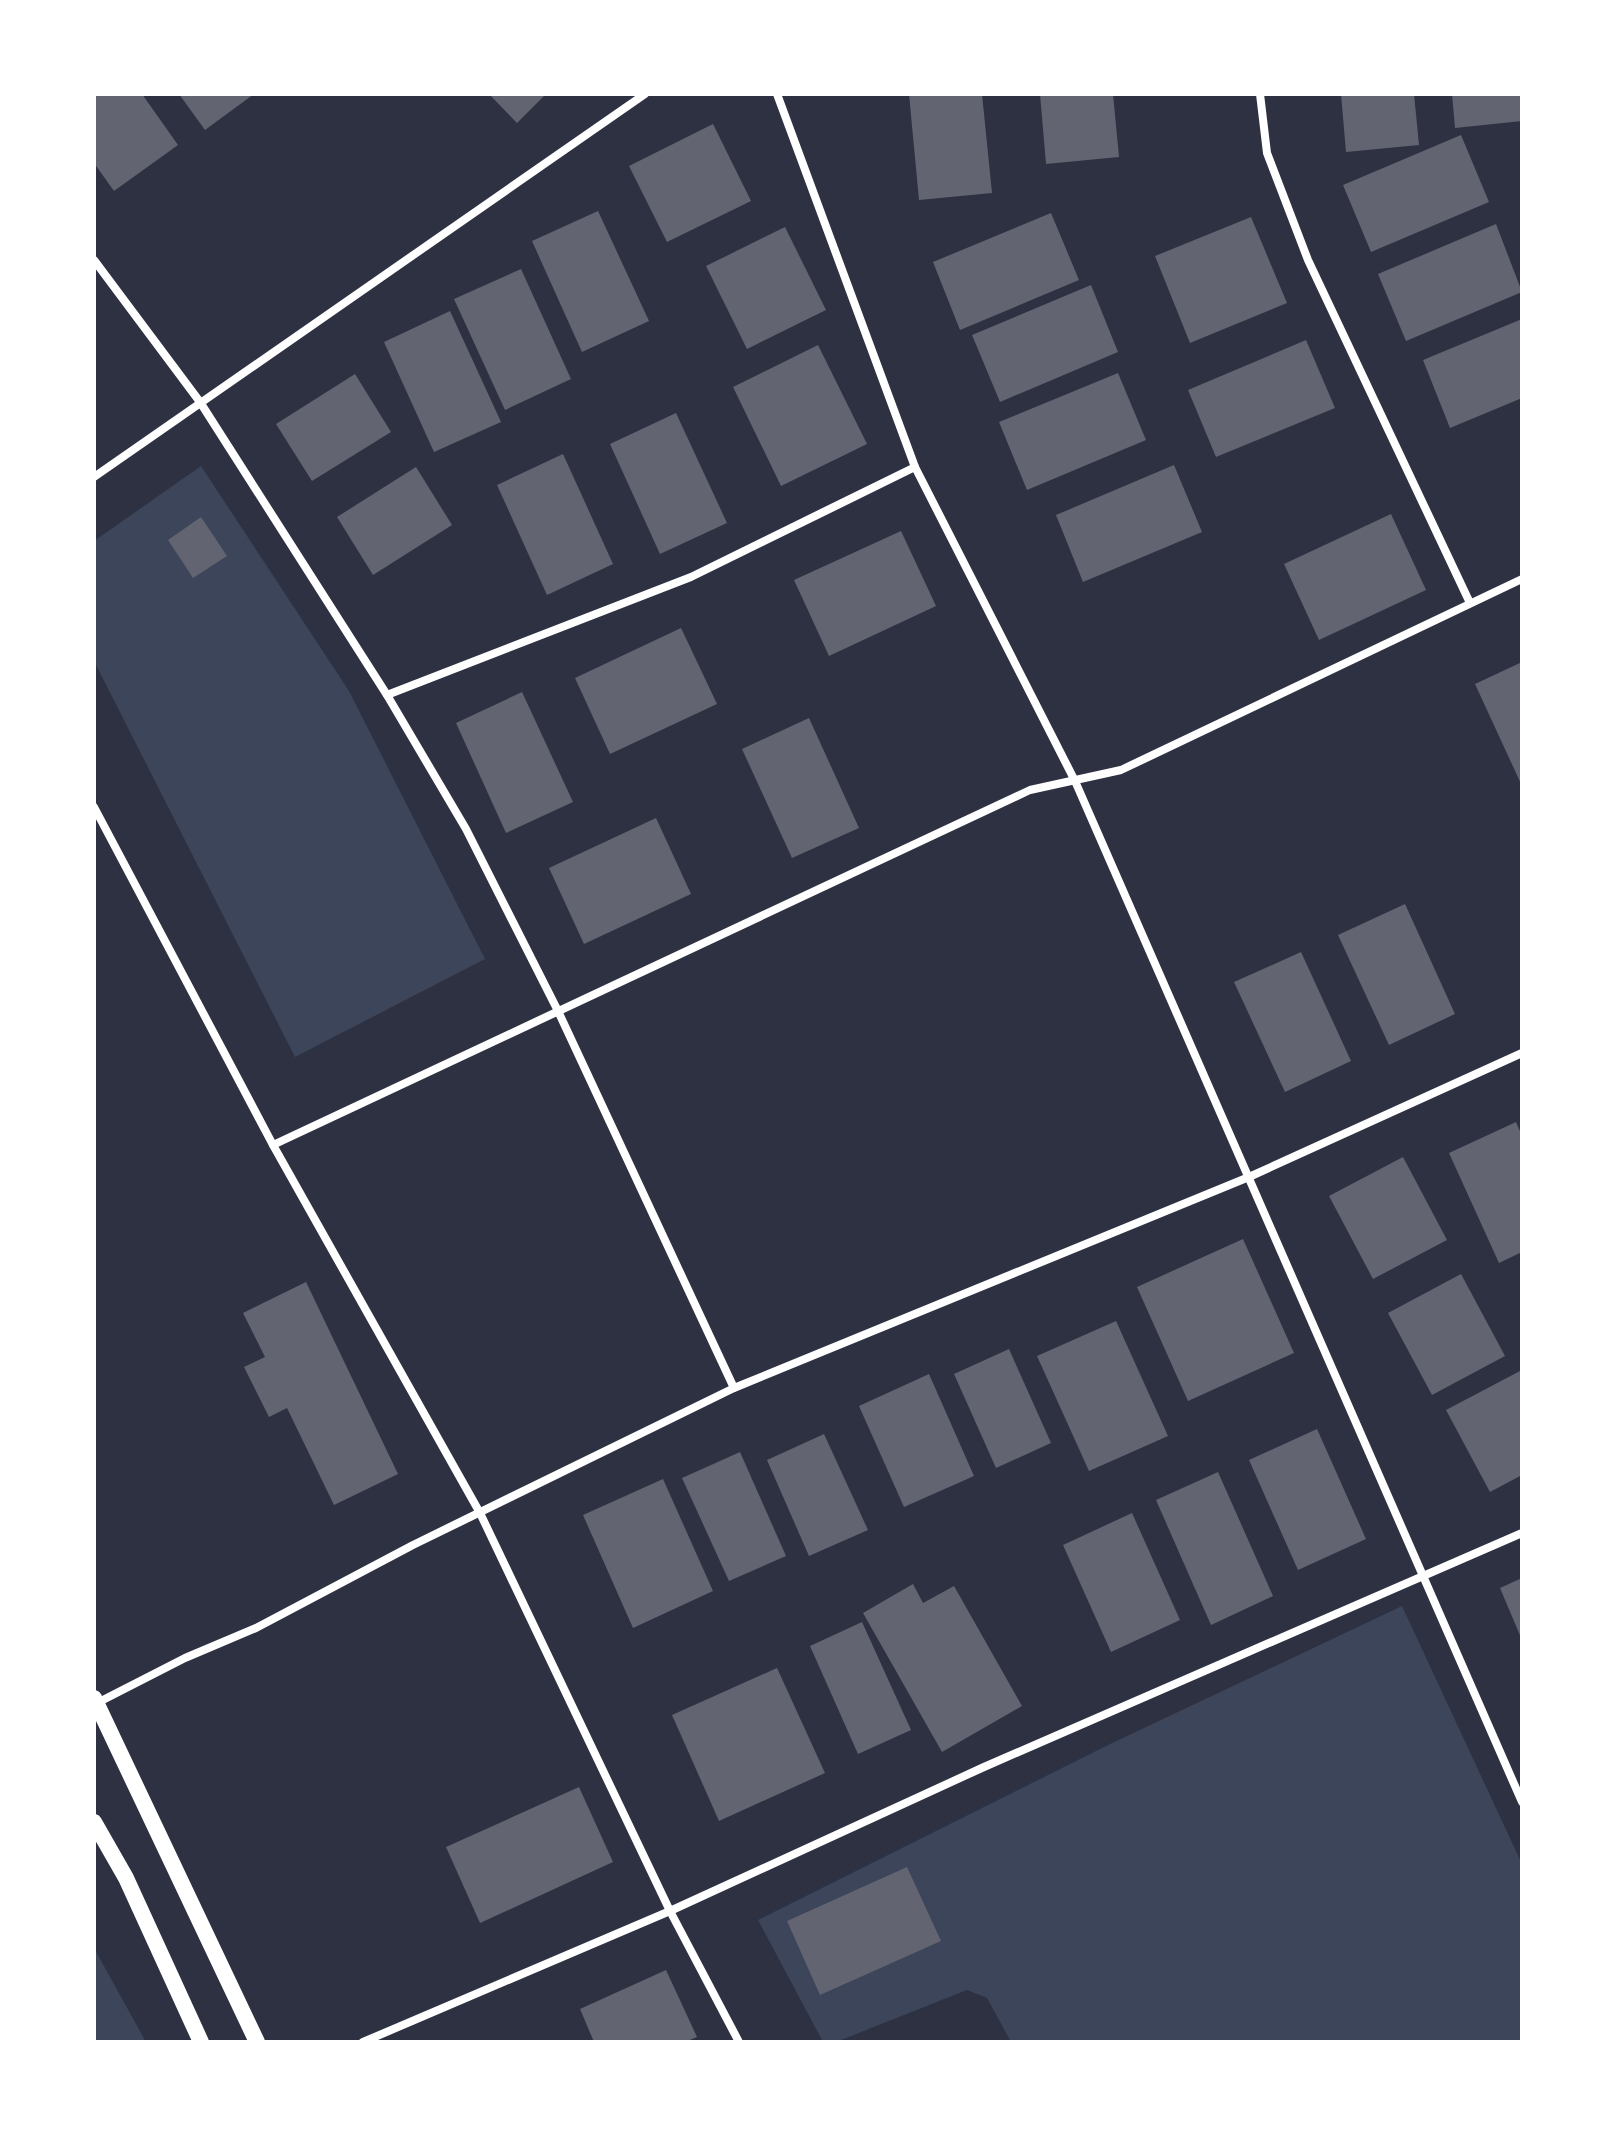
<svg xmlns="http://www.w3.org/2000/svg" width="1616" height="2136" font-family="'Archivo Narrow',sans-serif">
<rect width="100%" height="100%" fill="#2d3142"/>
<g fill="#3c4559">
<polygon points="201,466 349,691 485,959 295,1057 94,661 94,541"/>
<polygon points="1402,1606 1522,1864 1522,2042 1011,2042 987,1998 967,1990 836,2042 823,2042 758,1920 1108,1745"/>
<polygon points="94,1948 146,2042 94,2042"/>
</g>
<g fill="#626471">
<polygon points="94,94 142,94 178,145 114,191 94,163"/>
<polygon points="179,94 254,94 205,130"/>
<polygon points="489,94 546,94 517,123"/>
<polygon points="909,94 982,94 992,193 919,200"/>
<polygon points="1040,94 1113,94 1119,157 1046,164"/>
<polygon points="1341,94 1414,94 1419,145 1346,152"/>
<polygon points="1452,94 1522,94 1522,121 1455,128"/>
<polygon points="713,124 751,201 667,242 629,166"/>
<polygon points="1461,135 1489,202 1371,252 1343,185"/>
<polygon points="598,211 649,321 582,352 532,241"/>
<polygon points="1051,213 1079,280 960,330 933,262"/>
<polygon points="1251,217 1287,303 1190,343 1155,256"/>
<polygon points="1496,224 1522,292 1406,341 1378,274"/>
<polygon points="785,227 826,310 747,349 706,266"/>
<polygon points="521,269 571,379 505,410 454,299"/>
<polygon points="1091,285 1118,352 1000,402 972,335"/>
<polygon points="450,311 501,422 434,452 384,342"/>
<polygon points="1522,319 1522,398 1450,428 1423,360"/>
<polygon points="1306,340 1335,408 1216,457 1188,390"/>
<polygon points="818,345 867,444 781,486 733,387"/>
<polygon points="1118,373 1146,440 1027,490 999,422"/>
<polygon points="355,374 391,432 312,481 276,424"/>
<polygon points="676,413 727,523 660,554 610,444"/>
<polygon points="563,454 613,564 547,595 497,485"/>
<polygon points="1174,465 1202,532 1083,582 1056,515"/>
<polygon points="416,467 452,525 373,575 337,517"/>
<polygon points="1391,514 1426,590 1319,640 1284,564"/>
<polygon points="201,517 227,556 193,578 168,540"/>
<polygon points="901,531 936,606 829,656 794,580"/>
<polygon points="681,628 717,704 610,754 575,678"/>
<polygon points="1522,662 1522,786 1475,684"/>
<polygon points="522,692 573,802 506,833 456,723"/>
<polygon points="809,718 859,828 792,858 742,749"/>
<polygon points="656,818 691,894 584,944 549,868"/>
<polygon points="1405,904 1455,1014 1389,1045 1338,935"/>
<polygon points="1301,952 1351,1061 1285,1092 1234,982"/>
<polygon points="1516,1122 1522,1136 1522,1252 1499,1263 1449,1153"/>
<polygon points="1403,1157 1447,1240 1373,1279 1329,1196"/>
<polygon points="1243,1239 1294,1353 1188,1401 1137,1287"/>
<polygon points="1461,1274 1505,1356 1432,1395 1388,1313"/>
<polygon points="306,1282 398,1474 334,1505 287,1408 269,1417 244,1367 265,1357 243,1313"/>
<polygon points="1116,1321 1168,1436 1089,1471 1037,1356"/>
<polygon points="1009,1349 1051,1443 996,1468 954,1374"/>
<polygon points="1520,1371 1522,1375 1522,1475 1490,1492 1446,1410"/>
<polygon points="929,1374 974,1476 904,1507 859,1406"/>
<polygon points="1317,1429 1366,1539 1298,1570 1249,1460"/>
<polygon points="824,1434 868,1530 809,1556 767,1460"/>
<polygon points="740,1452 786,1556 729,1581 682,1478"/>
<polygon points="1218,1472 1273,1596 1211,1625 1156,1500"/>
<polygon points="663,1479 713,1591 633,1628 583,1515"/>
<polygon points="1132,1513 1180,1620 1111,1652 1063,1545"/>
<polygon points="1522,1578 1522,1640 1500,1588"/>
<polygon points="913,1584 923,1603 954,1586 1022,1706 942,1752 863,1613"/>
<polygon points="862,1622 911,1730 858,1754 810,1646"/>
<polygon points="777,1668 825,1773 719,1821 672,1715"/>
<polygon points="579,1787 613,1862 480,1923 446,1847"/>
<polygon points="907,1867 941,1941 820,1995 787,1921"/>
<polygon points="666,1970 697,2037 685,2042 594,2042 580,2009"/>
</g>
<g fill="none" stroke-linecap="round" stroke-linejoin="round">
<g stroke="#fff" stroke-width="8">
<polyline points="777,94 915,467 1075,781 1522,1802"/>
<polyline points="1260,94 1267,153 1308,260 1470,603"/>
<polyline points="94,260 200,402 387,695 466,829 558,1011 734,1388"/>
<polyline points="94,477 645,94"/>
<polyline points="387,695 691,577 915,467"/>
<polyline points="94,807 273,1145 480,1513 670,1911 739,2042"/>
<polyline points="273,1145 1030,790 1121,770 1522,579"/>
<polyline points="97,1703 185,1658 256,1628 413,1545 734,1388 1249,1177 1522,1053"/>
<polyline points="363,2042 670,1911 984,1767 1522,1533"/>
</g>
<g stroke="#fff" stroke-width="16">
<polyline points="94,1698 257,2042"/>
<polyline points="94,1822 126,1878 201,2042"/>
</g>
</g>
<rect width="1616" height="2136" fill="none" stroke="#ffffff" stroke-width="192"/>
</svg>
